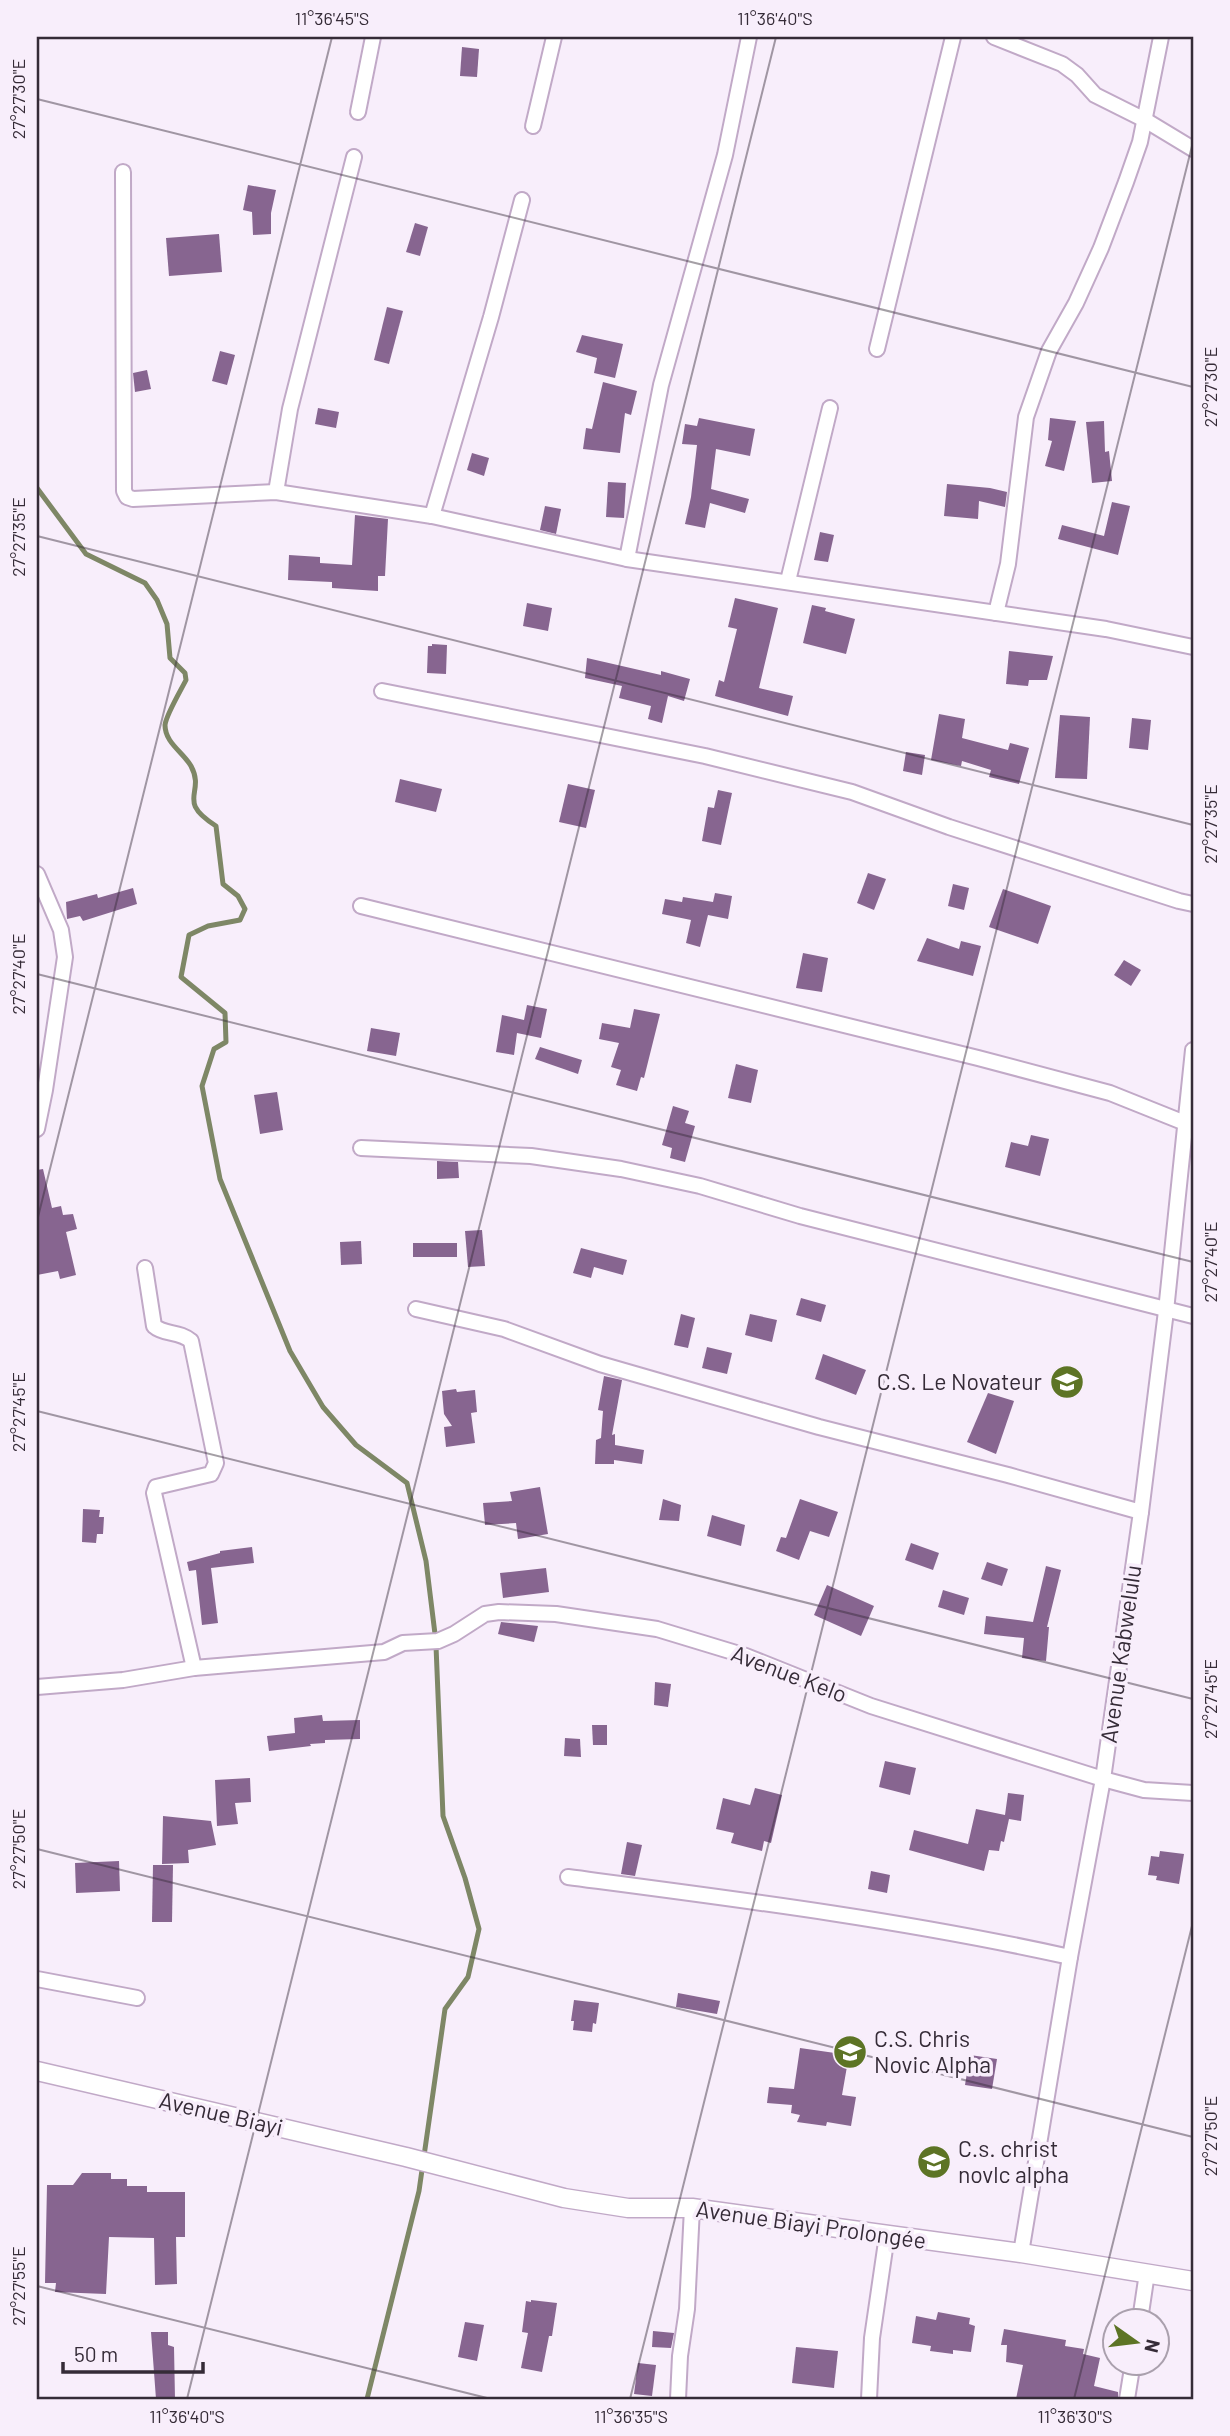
<svg xmlns="http://www.w3.org/2000/svg" width="1230" height="2436" font-family="Barlow,sans-serif">
<rect width="100%" height="100%" fill="#f8eefb"/>
<g fill="none" stroke-linecap="round" stroke-linejoin="round">
<g stroke="#7e8766" stroke-width="5">
<path d="M37 488 86 554 145 583 157 600 167 624 170 658 185 673 186 680C181 690 166 715 165 725 165 743 183 752 191 766 206 794 175 800 216 826L223 884 238 896 245 909 240 920 208 926 189 935 181 977 225 1013 226 1042 214 1049 202 1086 220 1179 290 1351 323 1407 356 1445 407 1483 426 1561 435 1634"/>
<polyline points="367,2399 419,2191 445,2009 468,1977 479,1929 465,1878 443,1816 436,1646"/>
</g>
</g>
<g fill="#876590">
<polygon points="462,47 479,49 477,77 460,76"/>
<polygon points="248,185 276,190 271,213 271,234 253,235 252,212 243,210"/>
<polygon points="415,223 428,227 420,256 406,252"/>
<polygon points="219,234 222,272 169,276 166,238"/>
<polygon points="387,307 403,311 389,364 374,360"/>
<polygon points="582,335 623,344 615,378 594,373 597,358 576,352"/>
<polygon points="220,351 235,355 227,385 212,381"/>
<polygon points="147,370 151,389 135,392 133,373"/>
<polygon points="603,382 637,391 631,415 625,413 620,453 583,449 586,428 592,429"/>
<polygon points="318,408 339,412 336,428 315,424"/>
<polygon points="699,418 755,429 750,456 716,449 711,489 749,499 745,513 710,503 705,528 685,524 691,497 697,445 682,444 685,424 697,426"/>
<polygon points="1050,418 1076,421 1064,471 1045,466 1052,441 1048,440"/>
<polygon points="1104,421 1105,452 1109,451 1112,481 1092,483 1086,422"/>
<polygon points="472,453 489,458 484,476 467,470"/>
<polygon points="608,482 626,483 624,518 606,517"/>
<polygon points="947,484 990,488 1007,492 1005,507 979,501 978,519 944,516"/>
<polygon points="1112,502 1130,506 1118,555 1058,539 1062,525 1104,536"/>
<polygon points="545,506 561,509 556,534 540,530"/>
<polygon points="355,515 388,519 385,576 378,576 378,591 332,588 332,582 288,580 289,555 320,557 320,563 352,565"/>
<polygon points="820,532 834,535 828,562 814,560"/>
<polygon points="735,598 778,608 759,688 793,696 788,716 715,696 719,680 724,682 737,629 728,627"/>
<polygon points="527,603 552,608 548,631 523,626"/>
<polygon points="812,605 826,608 825,611 855,619 846,654 803,643"/>
<polygon points="432,644 447,645 446,674 427,673 428,646 432,646"/>
<polygon points="1009,651 1053,656 1047,680 1029,680 1028,686 1006,684"/>
<polygon points="587,658 661,675 661,671 690,679 684,701 668,696 662,723 648,719 651,706 619,698 622,686 585,678"/>
<polygon points="939,714 965,719 962,738 1008,750 1010,743 1029,748 1019,784 989,777 991,770 962,761 961,766 931,760"/>
<polygon points="1060,715 1090,717 1087,779 1055,778"/>
<polygon points="1132,718 1151,720 1148,750 1129,748"/>
<polygon points="906,752 925,755 922,775 903,771"/>
<polygon points="400,779 442,789 436,812 395,802"/>
<polygon points="568,784 595,790 586,828 559,822"/>
<polygon points="718,790 732,793 721,845 702,841 708,807 714,808"/>
<polygon points="868,873 886,879 874,910 857,903"/>
<polygon points="953,884 969,888 964,910 948,906"/>
<polygon points="133,888 137,904 83,921 80,916 67,919 66,902 97,894 98,898"/>
<polygon points="1003,889 1051,906 1038,944 989,927"/>
<polygon points="715,893 732,896 728,919 708,915 700,947 686,943 691,920 662,914 665,899 682,902 683,897 713,902"/>
<polygon points="927,938 959,949 961,941 981,946 973,976 917,961"/>
<polygon points="803,953 828,958 822,992 796,988"/>
<polygon points="1124,960 1141,970 1131,986 1114,975"/>
<polygon points="527,1005 547,1009 541,1038 517,1033 514,1055 496,1052 502,1015 524,1020"/>
<polygon points="634,1009 660,1014 644,1078 641,1077 637,1091 616,1085 621,1070 611,1067 619,1043 599,1039 602,1023 630,1028"/>
<polygon points="371,1028 400,1033 396,1056 367,1051"/>
<polygon points="540,1047 582,1060 578,1074 535,1059"/>
<polygon points="736,1064 758,1070 751,1103 728,1098"/>
<polygon points="277,1092 283,1130 260,1134 254,1095"/>
<polygon points="673,1106 689,1111 685,1123 695,1126 685,1162 670,1158 672,1148 662,1145"/>
<polygon points="1031,1135 1049,1139 1040,1176 1005,1167 1011,1142 1028,1146"/>
<polygon points="437,1161 458,1162 459,1178 437,1179"/>
<polygon points="43,1169 52,1208 61,1206 63,1215 73,1214 77,1229 66,1232 76,1275 60,1279 58,1271 37,1275 37,1170"/>
<polygon points="482,1230 485,1266 468,1267 465,1231"/>
<polygon points="361,1241 362,1264 341,1265 340,1242"/>
<rect x="413" y="1243" width="44" height="14"/>
<polygon points="581,1248 627,1260 623,1275 594,1267 591,1278 573,1273"/>
<polygon points="801,1298 826,1305 821,1322 796,1315"/>
<polygon points="681,1314 695,1318 688,1348 674,1345"/>
<polygon points="750,1314 777,1320 772,1342 745,1335"/>
<polygon points="707,1347 732,1353 727,1374 702,1368"/>
<polygon points="823,1354 866,1370 856,1395 815,1379"/>
<polygon points="604,1376 622,1380 612,1435 615,1434 615,1445 644,1450 642,1464 614,1460 614,1464 595,1464 596,1440 601,1438 603,1411 598,1410"/>
<polygon points="456,1389 457,1392 475,1390 477,1412 471,1413 475,1443 446,1447 444,1427 452,1426 444,1414 442,1391"/>
<polygon points="988,1393 1014,1401 996,1454 967,1442"/>
<polygon points="540,1487 548,1534 518,1539 516,1523 485,1525 483,1503 512,1501 510,1492"/>
<polygon points="663,1499 681,1505 679,1521 659,1520"/>
<polygon points="800,1499 838,1512 829,1537 810,1531 799,1560 776,1551 781,1537 786,1538"/>
<polygon points="83,1509 100,1510 99,1517 104,1517 103,1534 97,1534 96,1543 82,1542"/>
<polygon points="712,1515 745,1525 741,1546 707,1536"/>
<polygon points="911,1543 939,1553 933,1570 905,1560"/>
<polygon points="252,1547 254,1563 211,1568 218,1623 202,1625 196,1570 189,1571 187,1562 220,1553 220,1551"/>
<polygon points="987,1562 1008,1569 1002,1586 981,1579"/>
<polygon points="1046,1566 1061,1570 1047,1627 1049,1627 1046,1661 1022,1658 1024,1638 984,1634 986,1616 1033,1622"/>
<polygon points="546,1568 549,1592 503,1598 500,1573"/>
<polygon points="827,1585 874,1606 861,1636 814,1615"/>
<polygon points="943,1590 969,1598 964,1615 938,1607"/>
<polygon points="501,1622 538,1626 534,1642 498,1634"/>
<polygon points="655,1682 671,1684 668,1707 654,1705"/>
<polygon points="322,1715 323,1721 360,1720 360,1739 325,1740 325,1743 310,1744 311,1746 269,1751 267,1736 295,1733 294,1718"/>
<polygon points="592,1725 607,1725 607,1745 593,1745"/>
<polygon points="565,1738 580,1739 581,1757 564,1756"/>
<polygon points="885,1761 916,1768 910,1795 879,1787"/>
<polygon points="250,1778 251,1802 235,1803 238,1824 217,1826 215,1780"/>
<polygon points="755,1788 782,1795 771,1843 764,1841 762,1851 731,1843 734,1833 716,1829 723,1798 750,1805"/>
<polygon points="1008,1793 1024,1795 1021,1821 1009,1819 1004,1842 1001,1841 999,1851 989,1850 984,1871 909,1850 914,1830 968,1844 976,1809 1005,1815"/>
<polygon points="163,1816 211,1821 216,1845 188,1850 189,1863 162,1864"/>
<polygon points="627,1842 642,1845 635,1876 621,1874"/>
<polygon points="1160,1851 1184,1854 1179,1884 1156,1880 1157,1876 1148,1875 1151,1856 1159,1857"/>
<polygon points="119,1861 120,1891 76,1893 75,1863"/>
<polygon points="153,1865 173,1865 172,1922 152,1922"/>
<polygon points="871,1871 890,1875 887,1893 868,1889"/>
<polygon points="678,1993 720,2001 717,2014 676,2007"/>
<polygon points="574,2000 599,2003 596,2024 593,2023 592,2032 573,2030 574,2021 571,2021"/>
<polygon points="800,2048 849,2055 842,2095 856,2097 851,2126 827,2122 826,2126 797,2122 800,2115 791,2113 792,2105 767,2103 769,2087 794,2089"/>
<polygon points="970,2055 997,2059 992,2089 965,2085"/>
<polygon points="82,2173 111,2173 111,2179 127,2179 127,2186 147,2186 147,2192 185,2192 185,2237 176,2237 177,2284 155,2285 154,2238 109,2237 106,2294 55,2292 56,2283 45,2283 47,2185 73,2185"/>
<polygon points="531,2300 557,2303 552,2336 549,2336 542,2372 521,2368 528,2333 522,2332 526,2301 531,2302"/>
<polygon points="938,2312 970,2318 969,2324 975,2326 971,2352 953,2350 953,2354 930,2351 931,2346 912,2343 916,2316 936,2320"/>
<polygon points="465,2322 484,2325 477,2361 458,2357"/>
<polygon points="1004,2329 1066,2340 1065,2346 1084,2349 1083,2354 1100,2358 1094,2386 1118,2392 1118,2399 1016,2399 1023,2365 1006,2362 1007,2345 1001,2345"/>
<polygon points="653,2331 674,2333 671,2348 652,2347"/>
<polygon points="151,2332 168,2332 168,2345 174,2347 175,2399 156,2399"/>
<polygon points="796,2347 838,2351 834,2388 792,2383"/>
<polygon points="638,2363 656,2365 652,2396 634,2394"/>
</g>
<g fill="none" stroke-linecap="round" stroke-linejoin="round">
<g stroke="#c1a9c7" stroke-width="18">
<g id="minor">
<polyline points="994,37 1062,64 1077,75 1095,95 1145,120 1193,149"/>
<polyline points="358,112 373,37"/>
<polyline points="533,126 554,37"/>
<polyline points="123,172 124,491 127,497 133,499 276,492 432,516 627,559 1106,629 1193,647"/>
<polyline points="877,349 953,37"/>
<polyline points="276,492 290,409 354,157"/>
<polyline points="432,516 491,317 522,200"/>
<polyline points="627,559 661,385 725,155 749,37"/>
<polyline points="788,581 830,408"/>
<polyline points="996,613 1008,564 1026,417 1049,351 1076,303 1101,248 1126,182 1140,142 1161,37"/>
<polyline points="382,691 705,756 852,792 949,827 1179,901 1193,904"/>
<polyline points="37,874 61,930 65,957 45,1090 37,1129"/>
<polyline points="361,906 978,1058 1110,1093 1185,1123"/>
<polyline points="361,1148 531,1156 621,1169 700,1186 800,1216 1193,1316"/>
<path d="M145 1268 154 1326C164 1335 180 1331 191 1341L216 1463 211 1474 156 1487 154 1493 194 1668"/>
<polyline points="416,1309 504,1329 600,1364 819,1427 1008,1475 1141,1512"/>
<polyline points="37,1687 123,1680 194,1668 384,1652 403,1643 438,1641 454,1634 485,1614 499,1612 556,1614 657,1629 746,1656 871,1706 1103,1779 1144,1790 1193,1793"/>
<path d="M568 1877C736 1899 904 1920 1070 1957"/>
<polyline points="37,1979 137,1998"/>
<polyline points="1021,2253 1070,1957 1103,1779 1141,1512 1166,1311 1193,1050"/>
<polyline points="1140,2320 1147,2273"/>
<polyline points="678,2399 680,2356 687,2309 692,2208"/>
<polyline points="869,2399 872,2338 887,2235"/>
<polyline points="1127,2399 1133,2362"/>
</g>
</g>
<g stroke="#c1a9c7" stroke-width="21">
<polyline id="tertiary" points="37,2071 406,2157 564,2198 628,2208 692,2208 1021,2253 1193,2281"/>
</g>
<use href="#minor" stroke="#fff" stroke-width="14"/>
<use href="#tertiary" stroke="#fff" stroke-width="18"/>
</g>
<path fill="none" stroke="#352b37" stroke-width="2" stroke-opacity="0.45" d="M37 99 1193 387M37 536 1193 825M37 974 1193 1262M37 1221 332 37M37 1411 1193 1699M37 1849 1193 2137M37 2286 491 2399M187 2399 776 37M630 2399 1193 142M1074 2399 1193 1922"/>
<defs>
<g id="school-disc" transform="scale(1.75)"><circle r="9.5" fill="#5d7425" stroke="#f8eefb"/><path d="M0-5L7-2L0 1L-7-2ZM-4 1L0 2.5L4 1V4Q0 6-4 4Z" fill="#fff"/></g>
</defs>
<g fill-rule="evenodd">
<use href="#school-disc" x="1067" y="1382"/>
<use href="#school-disc" x="850" y="2052"/>
<use href="#school-disc" x="934" y="2162"/>
</g>
<g text-anchor="middle" stroke-width="7" stroke-linejoin="round" paint-order="stroke">
<g font-size="23" fill="#352b37" stroke="#f8eefb" text-anchor="start">
<text x="1042" y="1390" text-anchor="end">C.S. Le Novateur</text>
<text x="874" y="2047">C.S. Chris<tspan x="874" dy="26">Novic Alpha</tspan></text>
<text x="958" y="2157">C.s. christ<tspan x="958" dy="26">novlc alpha</tspan></text>
</g>
<g font-size="23" fill="#352b37" stroke="#f8eefb">
<text transform="translate(1121 1654) rotate(-82)" y="8">Avenue Kabwelulu</text>
<text transform="translate(789 1674) rotate(21)" y="8">Avenue Kelo</text>
<text transform="translate(221 2114) rotate(13)" y="8">Avenue Biayi</text>
<text transform="translate(811 2225) rotate(8)" y="8">Avenue Biayi Prolongée</text>
</g>
</g>
<rect width="1230" height="2436" fill="none" stroke="#f8eefb" stroke-width="77"/>
<g transform="translate(1136 2342) rotate(104)"><circle r="33" fill="#f8eefb" stroke="#aaa0ad" stroke-width="2"/>
<path d="M0-5L12 26L0 18L-12 26Z" fill="#5d7425"/>
<text y="-10" font-size="19" font-weight="bold" text-anchor="middle" fill="#352b37">N</text>
</g>
<path d="M63 2362v10h140v-10" fill="none" stroke="#352b37" stroke-width="3.5"/>
<text x="74" y="2362" font-size="21" fill="#352b37" stroke="#f8eefb" stroke-width="5" paint-order="stroke">50 m</text>
<rect x="38" y="38" width="1154" height="2360" fill="none" stroke="#352b37" stroke-width="2.5"/>
<g font-size="18" text-anchor="middle" fill="#352b37">
<text x="332" y="25">11°36'45"S</text>
<text x="775" y="25">11°36'40"S</text>
<text transform="translate(19 99) rotate(-90)" y="6">27°27'30"E</text>
<text transform="translate(1211 387) rotate(-90)" y="6">27°27'30"E</text>
<text transform="translate(19 537) rotate(-90)" y="6">27°27'35"E</text>
<text transform="translate(1211 824) rotate(-90)" y="6">27°27'35"E</text>
<text transform="translate(19 974) rotate(-90)" y="6">27°27'40"E</text>
<text transform="translate(1211 1262) rotate(-90)" y="6">27°27'40"E</text>
<text transform="translate(19 1412) rotate(-90)" y="6">27°27'45"E</text>
<text transform="translate(1211 1699) rotate(-90)" y="6">27°27'45"E</text>
<text transform="translate(19 1849) rotate(-90)" y="6">27°27'50"E</text>
<text transform="translate(1211 2136) rotate(-90)" y="6">27°27'50"E</text>
<text transform="translate(19 2286) rotate(-90)" y="6">27°27'55"E</text>
<text x="187" y="2423">11°36'40"S</text>
<text x="631" y="2423">11°36'35"S</text>
<text x="1075" y="2423">11°36'30"S</text>
</g>
</svg>
